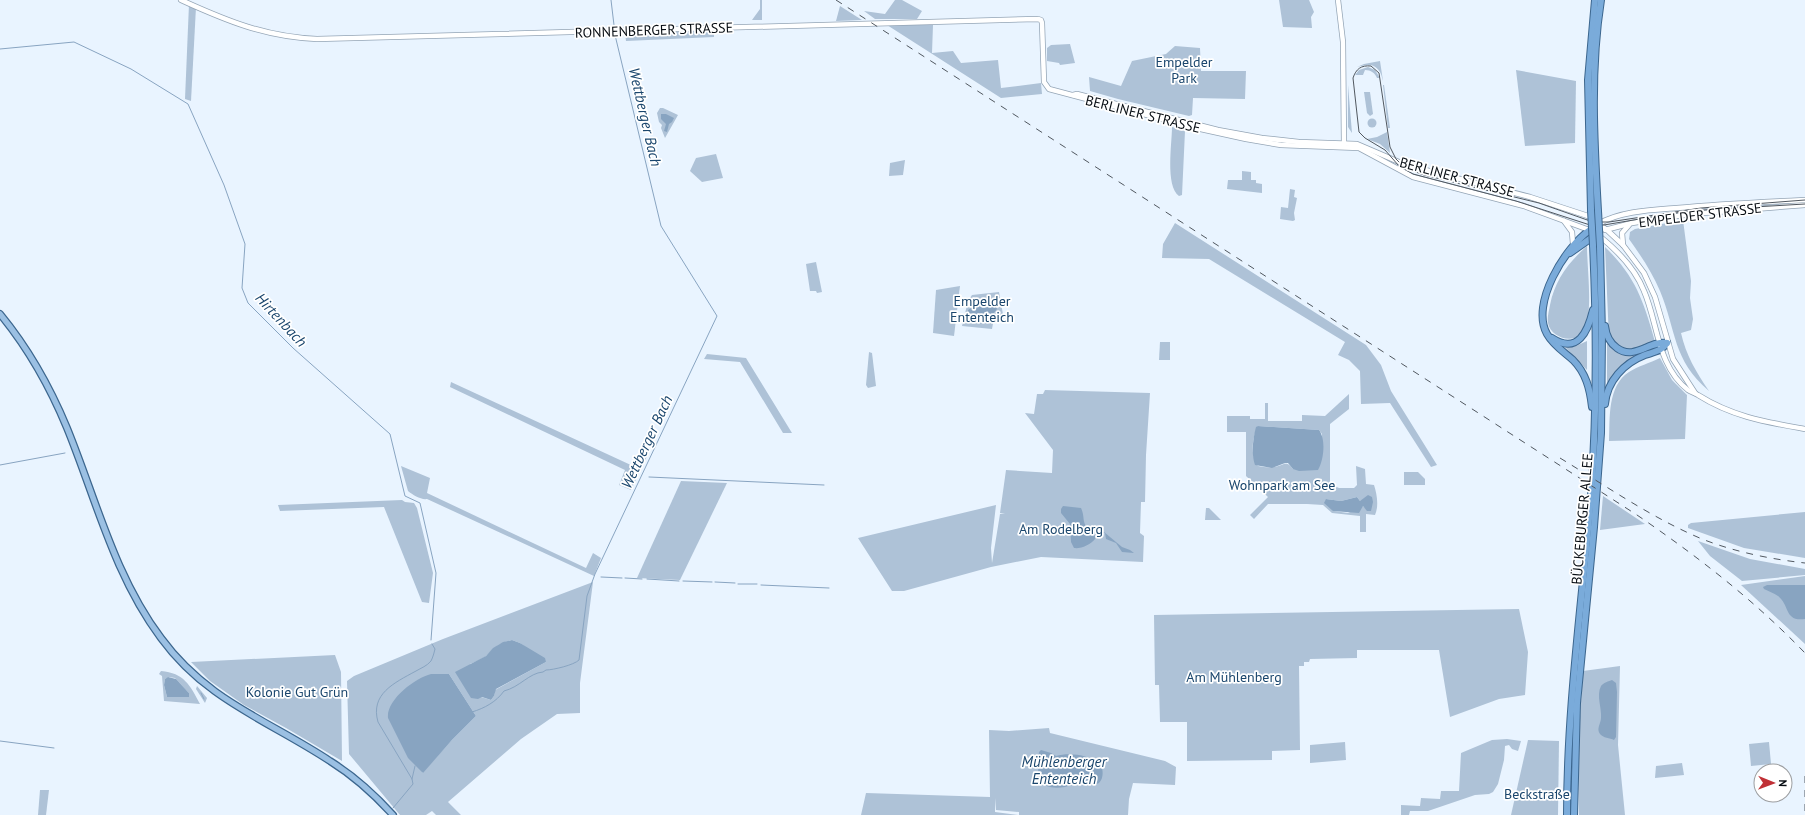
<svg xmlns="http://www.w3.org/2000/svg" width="1805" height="815" font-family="'PT Sans',sans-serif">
<rect width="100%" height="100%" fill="#e9f4ff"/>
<g fill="#aec2d7" fill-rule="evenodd">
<polygon points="760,0 762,0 762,20 752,20 760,9"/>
<polygon points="895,0 902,0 922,11 917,19 875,19 864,11 885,14"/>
<polygon points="1279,0 1309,0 1314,12 1311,17 1312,28 1283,27"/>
<polygon points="189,4 196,7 191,101 185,99"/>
<polygon points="840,6 862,20 836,21"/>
<polygon points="887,25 933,25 932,53 953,51 961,63 998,60 1001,88 1041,83 1042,94 1001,98"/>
<polygon points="714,30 714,37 626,41 625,33"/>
<polygon points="1070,44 1075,63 1060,65 1059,63 1047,61 1047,48 1051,45"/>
<polygon points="1175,46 1200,48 1201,71 1246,71 1245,99 1193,98 1192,115 1189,116 1118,99 1090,91 1089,77 1121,86 1132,61 1166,54"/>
<path d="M1380 61 1383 81C1382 79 1382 75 1380 72 1374 62 1365 65 1357 67L1364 64Z"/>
<path d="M1368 67 1375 70 1380 78H1377C1375 73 1371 70 1365 70L1363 75H1355L1359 70Z"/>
<polygon points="1516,70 1576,81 1575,143 1525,146"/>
<polygon points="1348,85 1352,133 1348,127"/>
<polygon points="1383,85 1384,85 1390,128 1388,128"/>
<polygon points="1364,92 1370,92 1373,114 1370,116 1367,113"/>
<polygon points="660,108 663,108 678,115 665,138 661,128 662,125 659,122 657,113"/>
<circle cx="1372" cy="123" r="4.5"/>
<path d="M1172 127 1185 131 1182 195 1179 196C1165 186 1172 143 1172 127Z"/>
<polygon points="1387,132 1390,153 1380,144 1367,139 1377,137"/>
<polygon points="716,154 723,178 702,182 690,171 696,158"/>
<polygon points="905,160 903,175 889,176 890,163"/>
<polygon points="1242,171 1251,172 1251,180 1256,180 1256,183 1262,184 1262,193 1227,189 1228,180 1242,180"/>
<polygon points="1290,189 1295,190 1294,197 1297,198 1294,213 1295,220 1293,221 1280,219 1281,207 1288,208"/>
<path d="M1683 220 1691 281 1690 298 1693 319 1691 330 1681 333C1686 355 1696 372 1709 391 1672 359 1677 332 1660 291 1652 272 1641 256 1629 239L1630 232 1635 229Z"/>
<polygon points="1175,223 1366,345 1381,365 1391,391 1437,465 1431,467 1390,403 1361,404 1360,371 1349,360 1338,355 1345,342 1209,259 1162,258 1163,244"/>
<path d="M1587 246C1587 268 1593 309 1585 329 1579 345 1551 340 1548 323 1547 317 1549 311 1550 305 1555 280 1568 263 1587 246Z"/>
<path d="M1605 247C1637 278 1644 303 1656 345L1625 352 1609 339Z"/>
<polygon points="816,262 822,292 817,293 816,291 810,291 806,264"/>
<polygon points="960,286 954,336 933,333 936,290"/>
<polygon points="999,292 1004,320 994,318 992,329 962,326 968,301 972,295"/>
<polygon points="1607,340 1633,355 1656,347 1656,348 1638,356 1607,386"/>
<polygon points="1587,341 1587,370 1565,347 1576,346"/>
<polygon points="1160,342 1170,342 1170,360 1159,360"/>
<polygon points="869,352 872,353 876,386 868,388 866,385"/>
<polygon points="707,354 746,358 792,433 783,433 740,362 704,359"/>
<path d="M1660 358 1672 380 1687 395 1685 439 1609 441C1610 419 1607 386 1629 372 1638 366 1650 363 1660 358Z"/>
<polygon points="451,382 633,466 643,446 650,450 631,490 619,485 625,470 450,387"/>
<polygon points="1045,390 1150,393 1146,455 1118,454 1146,455 1145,502 1141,502 1140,533 1144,536 1143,562 1041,557 991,567 904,591 892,591 858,538 996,505 991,548 992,563 1000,514 1005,513 1000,513 1006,470 1052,473 1053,450 1025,413 1034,414 1037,394 1043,394"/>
<path d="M1349 394V409L1330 424V484L1339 488H1354L1357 485 1356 466 1365 469 1366 484 1374 485C1377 494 1379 506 1375 515L1366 514V532H1360V516L1332 513 1323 505 1307 504H1268L1254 519 1250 515 1268 497 1246 476V432H1227V416H1250V419H1265V403H1268V421H1302V415L1325 416ZM1258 426 1319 430 1322 434V458L1293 469C1286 459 1283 466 1274 467 1269 468 1263 467 1258 466 1250 456 1252 437 1258 426ZM1357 497 1360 501 1364 500 1371 511H1369L1363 506 1348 513 1334 511 1326 499 1341 501Z"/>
<path d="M401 466 430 478 427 493 586 568 593 553 601 558 594 576 427 499C421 500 413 495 408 491Z"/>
<polygon points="1404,472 1418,472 1425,479 1425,485 1404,485"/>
<polygon points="681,481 727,483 680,580 637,578"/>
<polygon points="1603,496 1645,524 1600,530"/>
<polygon points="402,500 405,502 414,503 417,508 433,573 429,603 422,602 384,507 280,511 278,505"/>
<polygon points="1206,508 1209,508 1221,520 1205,520"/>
<polygon points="1805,512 1805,558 1744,548 1688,528 1688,525 1691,523"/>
<polygon points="1698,541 1750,559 1805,569 1805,575 1742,581 1710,556"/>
<polygon points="1805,576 1805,644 1741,585"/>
<path d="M593 582 580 683V713L557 714 521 739 448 802 461 815H436L432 811 426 815H400L349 754 347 681 354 676 443 639ZM512 640 520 643 546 662 495 690 494 696 491 700 481 697 470 664C475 662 480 660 485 657 495 648 497 643 512 640ZM449 674 476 716 452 740 422 773Z"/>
<polygon points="1519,609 1528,652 1525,695 1499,699 1450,717 1439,650 1357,650 1357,658 1310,659 1309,662 1304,662 1304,666 1299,666 1300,750 1272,751 1272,760 1187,761 1187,722 1160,722 1159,685 1155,685 1154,615"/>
<polygon points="335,655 341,672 342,761 286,728 244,705 210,681 191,662"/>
<polygon points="1620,666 1618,745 1625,815 1579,815 1578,748 1583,671"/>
<path d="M161 671C184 673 190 685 200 704L164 701 162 676 159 674ZM169 677 175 678 189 693V697H167L164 685 165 679Z"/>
<polygon points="197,686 207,698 205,703 196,689"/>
<polygon points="1049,728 1050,733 1165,761 1176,767 1175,785 1133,783 1129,799 1128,815 1019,815 1019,812 996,810 995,798 995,812 1018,815 861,815 866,793 990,797 989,730 1009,731"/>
<polygon points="1507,739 1521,741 1518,751 1512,749 1509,745 1505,746 1504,760 1498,784 1493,792 1489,794 1475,795 1428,811 1410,811 1409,815 1401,815 1401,805 1420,806 1421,798 1440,799 1441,791 1459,791 1461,753 1492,740"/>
<polygon points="1528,740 1559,741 1558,815 1511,815"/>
<polygon points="1345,742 1346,760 1310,763 1310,745"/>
<polygon points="1769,742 1771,764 1751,766 1749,744"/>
<polygon points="1682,763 1684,775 1655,778 1656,766"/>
<polygon points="40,790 49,790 46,815 38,815"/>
</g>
<g fill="#88a4c1">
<polygon points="661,114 666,114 674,118 672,122 669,124 667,132 664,131 666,124 661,119"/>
<path d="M989 301 994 302 997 309C993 315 988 318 983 324 975 324 967 319 968 310L976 305 987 303Z"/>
<path d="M1258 426 1319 430C1326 439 1324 460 1318 470L1299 471 1293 469 1288 463H1285L1272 468 1255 465C1251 454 1253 438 1256 427Z"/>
<polygon points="1368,495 1372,497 1373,502 1371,511 1367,511 1363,506 1359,513 1333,511 1324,503 1326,499 1341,501 1357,497 1360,501"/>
<path d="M1063 506 1081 508C1086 519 1080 524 1093 532H1104L1122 547 1130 550 1134 553 1122 552 1116 543 1106 539 1105 533 1101 532H1096L1095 539C1090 545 1081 549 1074 548L1071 542 1070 524 1061 513V509Z"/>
<path d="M1767 585H1805V619C1784 622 1790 605 1778 596 1774 593 1768 591 1764 589L1763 587Z"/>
<polygon points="512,640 520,643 545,658 546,662 496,689 494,696 491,700 482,697 478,699 471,698 455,672 486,656 493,648 503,642"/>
<path d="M431 674H449L476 716 452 740 423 773 408 758 388 718C386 700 415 678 431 674Z"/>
<polygon points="168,677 176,679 189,693 189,697 167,697 164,685 165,679"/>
<path d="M1612 680 1616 683 1617 692 1616 737 1614 740C1610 738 1603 738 1600 734 1596 729 1601 723 1601 718 1602 708 1596 696 1601 686 1603 683 1609 681 1612 680Z"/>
<path d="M1041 750 1051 753 1056 756C1070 752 1090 755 1101 765 1103 770 1104 778 1099 783 1093 787 1083 783 1077 784 1073 784 1069 786 1065 787 1036 791 1037 776 1039 752Z"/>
</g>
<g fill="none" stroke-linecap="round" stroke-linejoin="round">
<g stroke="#88a4c1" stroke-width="1">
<polyline points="611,0 614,25"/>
<polyline points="0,49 74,42 131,69 188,104 224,185 245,244 242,288 248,303 293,348 390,434 405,496 420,503 436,573 431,640"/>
<polyline points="0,465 65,453"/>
<polyline points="649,477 824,485"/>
<polyline points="601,577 622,578"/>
<polyline points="625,578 642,579"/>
<polyline points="647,579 679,581"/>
<polyline points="683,581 712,582"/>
<polyline points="715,582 735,583"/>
<polyline points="738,584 757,584"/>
<polyline points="761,585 829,588"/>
<polyline points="201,693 204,699"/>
<path d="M472 712C485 708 496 702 504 691 520 687 529 673 543 672L546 670C553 670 574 665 579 660L587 596 595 574 717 316 661 226 615 35"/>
<polyline points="0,741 54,748"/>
<polyline points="412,779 415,766"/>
<path d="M393 808 413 784 412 779 378 722C370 694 394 683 416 671 421 668 427 666 431 661 433 657 434 653 435 649L432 644"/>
</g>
<g stroke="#94a5b6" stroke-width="6">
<g id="tertiary">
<path d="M181 0C227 21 266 37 317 39L1038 19 1041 20 1042 23 1044 82 1049 89 1196 128 1246 139 1281 145 1359 148 1413 177 1524 206 1592 231"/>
<polyline points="1338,0 1343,42 1344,146"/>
<polyline points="1073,95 1077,94 1218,130 1262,138 1299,142 1357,144 1406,165 1530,197 1588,216 1607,230 1623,245 1644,273 1655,297 1673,359 1695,393"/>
<polyline points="1564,221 1572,232 1573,244"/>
<path d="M1598 224C1621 211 1651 210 1677 208 1720 204 1762 202 1805 200"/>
<polyline points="1605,230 1632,223 1690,214 1805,205"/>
<path d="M1598 235C1617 250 1635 268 1644 291 1658 323 1657 366 1688 390 1691 392 1695 393 1698 395 1733 417 1766 422 1805 429"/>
<polyline points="1623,245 1622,233 1629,225"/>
</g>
</g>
<g stroke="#3c668e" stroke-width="8">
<path id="primary" d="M0 314C28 348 50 387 67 428 96 499 114 575 161 638 207 701 268 720 330 761 354 776 374 794 393 815"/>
</g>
<g stroke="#3c668e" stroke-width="8">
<g id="trunk">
<polyline points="1591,210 1588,80 1595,0"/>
<path d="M1598 211C1594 141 1590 70 1601 0"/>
<path d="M1590 230C1565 247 1530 304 1547 334 1553 345 1564 352 1573 360 1586 373 1590 389 1592 407"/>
<polyline points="1570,253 1597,234"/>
<path d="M1605 326C1606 335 1610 343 1617 348 1634 361 1650 340 1667 343"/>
<path d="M1552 338C1578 355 1588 331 1593 310"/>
<path d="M1605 404C1607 381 1624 363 1645 355 1654 352 1662 351 1667 343"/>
<path d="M1567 815C1567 708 1582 603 1591 496 1597 412 1597 329 1593 245"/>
<polyline points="1574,815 1577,703 1594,527 1601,433 1602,334 1600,247"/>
</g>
</g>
<use href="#tertiary" stroke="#fff" stroke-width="4.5"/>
<use href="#primary" stroke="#9bc0e3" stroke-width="5.5"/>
<use href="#trunk" stroke="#7aabda" stroke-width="6"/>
<path stroke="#515860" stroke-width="1" d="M1805 200 1701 208 1609 222H1593L1539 203 1424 175 1405 168 1396 159 1390 147 1379 73 1371 66C1361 65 1356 69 1353 78L1359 132 1365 138 1385 150 1399 166 1413 174 1516 201 1590 225H1604L1675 213 1703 210 1805 204"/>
<g stroke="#515860" stroke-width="1" stroke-dasharray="7 7" stroke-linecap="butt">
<path d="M836 0 1637 515C1697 556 1754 600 1805 653"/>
<path d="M1560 458C1606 486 1652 518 1702 539 1735 552 1770 559 1805 563"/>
<polyline points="1805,776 1805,814"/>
</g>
<g stroke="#3c668e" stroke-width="8" stroke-linecap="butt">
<g id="trunk-bridge">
<polyline points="1591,210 1593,245"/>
<polyline points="1598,211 1600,247"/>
</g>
</g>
<use href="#trunk-bridge" stroke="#7aabda" stroke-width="6"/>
</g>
<g text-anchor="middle" stroke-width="3.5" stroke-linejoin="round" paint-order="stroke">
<g font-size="14" fill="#070d13" stroke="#fff">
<text transform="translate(654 30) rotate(-2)" y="5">RONNENBERGER STRASSE</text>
<text transform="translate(1143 114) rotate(14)" y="5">BERLINER STRASSE</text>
<text transform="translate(1457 177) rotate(15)" y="5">BERLINER STRASSE</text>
<text transform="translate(1700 215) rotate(-7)" y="5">EMPELDER STRASSE</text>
<text transform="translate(1582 519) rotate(-85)" y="5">BÜCKEBURGER ALLEE</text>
</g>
<g font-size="14" fill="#1a466d" stroke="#fff">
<text x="1184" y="67">Empelder<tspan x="1184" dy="16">Park</tspan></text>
<text x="982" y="306">Empelder<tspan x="982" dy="16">Ententeich</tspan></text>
<text x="1282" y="490">Wohnpark am See</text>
<text x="1061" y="534">Am Rodelberg</text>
<text x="1234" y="682">Am Mühlenberg</text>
<text x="297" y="697">Kolonie Gut Grün</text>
<text x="1537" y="799">Beckstraße</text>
</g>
<g font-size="15" font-style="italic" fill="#19456c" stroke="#fff">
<text transform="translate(645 117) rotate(77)" y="5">Wettberger Bach</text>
<text transform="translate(281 320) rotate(47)" y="5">Hirtenbach</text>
<text transform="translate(647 442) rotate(-65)" y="5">Wettberger Bach</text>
<text x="1064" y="767">Mühlenberger<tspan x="1064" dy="17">Ententeich</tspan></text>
</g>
</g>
<g transform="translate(1773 783) rotate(91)"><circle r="19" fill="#ffffff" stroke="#9c9ea1"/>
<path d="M0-3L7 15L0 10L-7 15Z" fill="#c03036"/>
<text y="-6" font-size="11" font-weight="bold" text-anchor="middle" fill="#070d13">N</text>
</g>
</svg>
